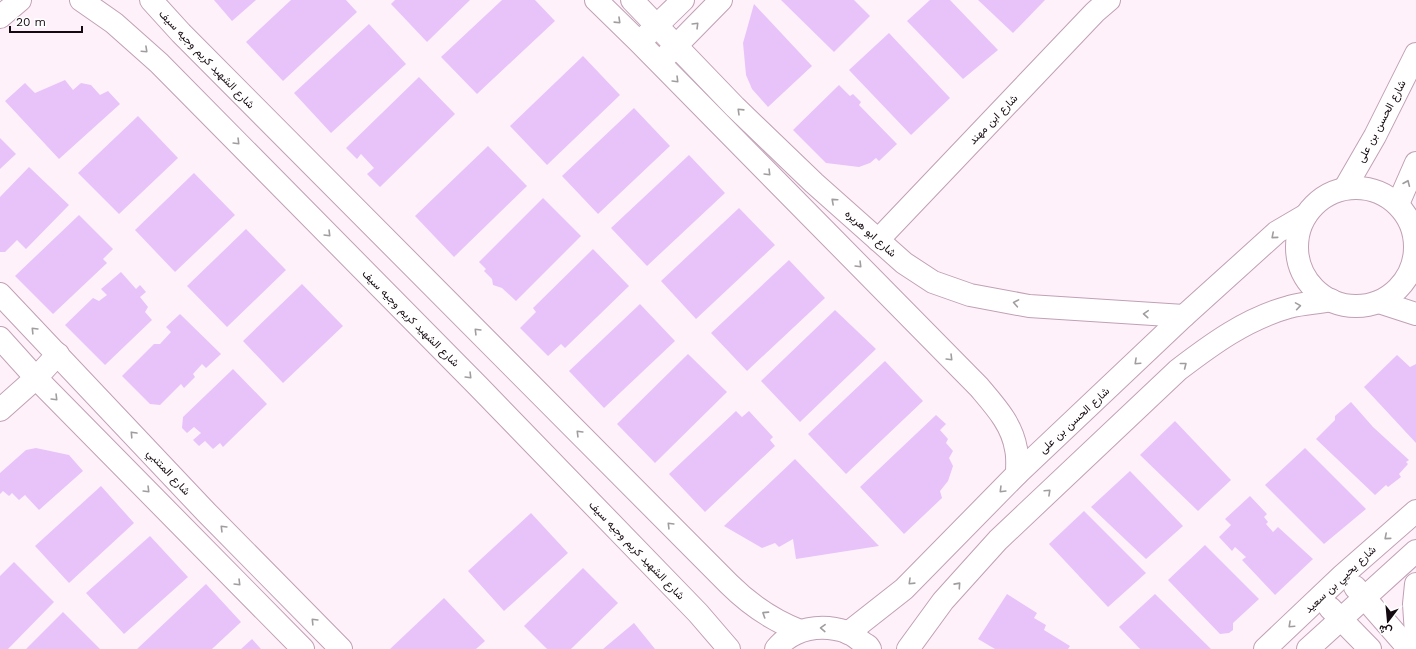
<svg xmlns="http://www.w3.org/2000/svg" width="1416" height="649" font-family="'Work Sans',Vazirmatn,sans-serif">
<rect width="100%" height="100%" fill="#fff1fa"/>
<g fill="#e7c3fa">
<polygon points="214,0 256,0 232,21"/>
<polygon points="291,0 346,0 357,12 283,81 246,42"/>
<polygon points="395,0 470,0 427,42 391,4"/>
<polygon points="502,0 535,0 555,21 477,94 441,57"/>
<polygon points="781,0 854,0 870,16 834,52"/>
<polygon points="930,0 950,0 998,50 963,79 907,21"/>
<polygon points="978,0 1045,0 1013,33"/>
<polygon points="754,4 812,66 768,107 752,89 746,75 743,43"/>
<polygon points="369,24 406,64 331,133 294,93"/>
<polygon points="889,33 950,98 911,135 849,70"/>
<polygon points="583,56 620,95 547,165 510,126"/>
<polygon points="419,77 455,114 380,187 367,174 374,168 361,154 357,159 346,148"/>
<polygon points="65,80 73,90 81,83 91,85 100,95 108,91 120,104 59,159 5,101 25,83 35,93"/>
<polygon points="839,85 850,96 853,94 861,102 859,105 897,144 879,161 876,158 870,163 859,167 826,163 793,130"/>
<polygon points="634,108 670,146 598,214 562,176"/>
<polygon points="138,116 178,158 119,214 78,173"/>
<polygon points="0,138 16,154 0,169"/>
<polygon points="488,146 527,186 454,257 415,216"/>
<polygon points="689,155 725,193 647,266 611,228"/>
<polygon points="29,167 69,205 26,249 17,240 5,252 0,252 0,197"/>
<polygon points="194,173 235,215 175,272 135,230"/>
<polygon points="543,198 581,236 516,301 502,288 493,285 492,279 484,271 486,269 479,262"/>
<polygon points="739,208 775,245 696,319 661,281"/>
<polygon points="79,215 113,249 103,259 107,263 53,314 15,276"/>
<polygon points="246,229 286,270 227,327 187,286"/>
<polygon points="593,249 629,286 565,348 561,344 548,356 520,328 536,312 533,308"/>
<polygon points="789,260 825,298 747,371 711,333"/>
<polygon points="121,272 136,289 140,285 146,292 140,297 148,307 145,312 152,320 105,365 65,325 93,298 99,301 107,295 101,289"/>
<polygon points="302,284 343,326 283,383 243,341"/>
<polygon points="640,304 675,341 604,408 569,371"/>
<polygon points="835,310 876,349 800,422 761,381"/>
<polygon points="180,314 221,354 206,368 202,364 193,374 195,377 184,388 181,384 160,405 150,404 122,376 154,344 160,344 171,332 166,327"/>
<polygon points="688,354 727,392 655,463 617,424"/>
<polygon points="1397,355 1410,367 1416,364 1416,443 1364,387"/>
<polygon points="885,361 923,401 846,474 808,434"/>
<polygon points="233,369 267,404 223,447 220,443 213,449 205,441 199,446 193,440 201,433 194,427 187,433 182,428 183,417"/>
<polygon points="1351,402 1373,427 1409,460 1406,462 1408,464 1399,474 1401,477 1388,487 1386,485 1375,495 1316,439 1335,420 1335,416"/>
<polygon points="736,411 742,417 749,411 773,437 770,440 775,446 705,512 669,474"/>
<polygon points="936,415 946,424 940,430 948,439 946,443 953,451 949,458 953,466 948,481 940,491 942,498 904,534 860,487"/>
<polygon points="1175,421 1231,480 1198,511 1140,455"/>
<polygon points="36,448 69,455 83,471 39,510 25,495 19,500 12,493 9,496 3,491 0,494 0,473 26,450"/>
<polygon points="1305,448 1366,509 1324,544 1265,485"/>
<polygon points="795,459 879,546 796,559 793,539 779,547 775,543 762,548 724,526"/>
<polygon points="1130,471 1183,526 1146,559 1091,507"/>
<polygon points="101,486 134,523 69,583 35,546"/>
<polygon points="1250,496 1267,514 1264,517 1268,522 1266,524 1273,532 1278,527 1313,559 1275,595 1242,560 1246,557 1235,547 1232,551 1219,537 1231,525 1225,519"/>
<polygon points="1084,511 1146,573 1108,607 1049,544"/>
<polygon points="531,513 568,553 504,611 468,571"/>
<polygon points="150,536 188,577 124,634 86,593"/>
<polygon points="1205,545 1259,599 1233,623 1233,630 1229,633 1220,634 1168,580"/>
<polygon points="14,562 54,602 8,649 0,649 0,576"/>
<polygon points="583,568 618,603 571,649 547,649 524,626"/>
<polygon points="206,584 241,622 212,649 137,649"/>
<polygon points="1007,594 1037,613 1034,618 1046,625 1044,630 1070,646 1068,649 995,649 978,639"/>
<polygon points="1155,594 1211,649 1140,649 1119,627"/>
<polygon points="444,598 485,641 476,649 390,649"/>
<polygon points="63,612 100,649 26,649"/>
<polygon points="634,623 655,649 603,649"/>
<polygon points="252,639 261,649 241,649"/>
</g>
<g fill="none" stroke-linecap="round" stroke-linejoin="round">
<g stroke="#c0a0b5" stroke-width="24">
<g id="minor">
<polyline points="81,0 114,23 159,63 478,386 698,613 729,649"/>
<path d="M151 0 181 33 729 584C750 605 772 620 800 631"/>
<path d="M596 0 639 42 979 387C995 406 1012 424 1016 449 1018 457 1017 466 1017 474"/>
<polyline points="632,0 735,107 814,183 904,263 933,282 970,295 1029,306 1184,316"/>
<polyline points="646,36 683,0"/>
<polyline points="667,55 721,0"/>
<circle cx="1356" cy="247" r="59"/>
<polyline points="1345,188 1375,136 1416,54"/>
<polyline points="1398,204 1416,163"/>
<polyline points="878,240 1095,12 1109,0"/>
<polyline points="0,294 206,512 341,649"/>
<polyline points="1379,302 1416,314"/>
<polyline points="0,338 36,378 303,649"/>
<polyline points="0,410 36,378 58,354"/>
<polyline points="1416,584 1414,604 1416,634"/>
<polyline points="1355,587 1409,649"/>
<polyline points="1330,608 1370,649"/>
<polyline points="848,633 904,589 1017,474 1184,316 1277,232 1306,215"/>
<path d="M776 649C793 628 821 623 847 632 854 635 861 642 868 646L870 649"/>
<path d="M908 649 943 601 998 540 1178 370C1212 344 1246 319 1289 307 1302 303 1317 303 1331 300"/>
<polyline points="1265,649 1343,575 1416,511"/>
<polyline points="1308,649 1416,551"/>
</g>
</g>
<g stroke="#c0a0b5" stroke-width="24">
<polyline id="major" points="0,17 20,0"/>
</g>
<use href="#minor" stroke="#fff" stroke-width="22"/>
<use href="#major" stroke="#fff" stroke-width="22"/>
</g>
<defs><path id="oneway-chevron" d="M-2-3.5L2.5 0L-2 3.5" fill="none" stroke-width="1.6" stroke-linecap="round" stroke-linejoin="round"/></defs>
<g stroke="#a19d9f">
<use href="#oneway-chevron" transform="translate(618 21) rotate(44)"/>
<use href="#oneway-chevron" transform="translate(696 25) rotate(-45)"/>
<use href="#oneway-chevron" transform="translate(145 50) rotate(43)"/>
<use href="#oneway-chevron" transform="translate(676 80) rotate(45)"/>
<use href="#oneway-chevron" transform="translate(740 111) rotate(-136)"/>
<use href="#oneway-chevron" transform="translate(237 142) rotate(45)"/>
<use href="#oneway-chevron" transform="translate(768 173) rotate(45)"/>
<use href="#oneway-chevron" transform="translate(1407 183) rotate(-67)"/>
<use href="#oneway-chevron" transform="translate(834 201) rotate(-138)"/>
<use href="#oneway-chevron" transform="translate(328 234) rotate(45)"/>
<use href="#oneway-chevron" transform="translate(1274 236) rotate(139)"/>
<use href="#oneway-chevron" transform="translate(859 265) rotate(45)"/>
<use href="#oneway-chevron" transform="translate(1016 303) rotate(-170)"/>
<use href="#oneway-chevron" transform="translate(1298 306) rotate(-9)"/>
<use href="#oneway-chevron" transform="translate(1146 314) rotate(-176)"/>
<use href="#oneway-chevron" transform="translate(34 330) rotate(-134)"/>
<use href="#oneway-chevron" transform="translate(477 331) rotate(-135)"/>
<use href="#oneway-chevron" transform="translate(950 358) rotate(45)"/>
<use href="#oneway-chevron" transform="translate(1137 362) rotate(137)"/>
<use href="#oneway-chevron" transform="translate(1184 365) rotate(-38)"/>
<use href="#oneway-chevron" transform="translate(469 376) rotate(45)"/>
<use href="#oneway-chevron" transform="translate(55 398) rotate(45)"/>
<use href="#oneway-chevron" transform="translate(579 433) rotate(-135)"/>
<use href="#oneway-chevron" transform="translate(133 434) rotate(-133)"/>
<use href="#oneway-chevron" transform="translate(147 490) rotate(45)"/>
<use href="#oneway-chevron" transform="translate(1002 490) rotate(135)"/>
<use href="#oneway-chevron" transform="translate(1048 492) rotate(-43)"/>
<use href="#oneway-chevron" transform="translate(670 525) rotate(-135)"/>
<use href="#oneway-chevron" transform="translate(223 528) rotate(-135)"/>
<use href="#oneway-chevron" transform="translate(1387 537) rotate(139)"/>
<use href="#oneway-chevron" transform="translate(911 582) rotate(136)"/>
<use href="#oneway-chevron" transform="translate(238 583) rotate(45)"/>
<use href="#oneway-chevron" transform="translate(958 585) rotate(-48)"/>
<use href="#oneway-chevron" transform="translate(765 614) rotate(-147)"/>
<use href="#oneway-chevron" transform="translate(314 621) rotate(-134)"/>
<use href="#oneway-chevron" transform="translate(1291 625) rotate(137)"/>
<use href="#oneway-chevron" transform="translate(823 628) rotate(-178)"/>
</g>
<g text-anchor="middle" stroke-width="3.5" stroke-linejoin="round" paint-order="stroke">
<g font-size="11" fill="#140910" stroke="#fff">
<text transform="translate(207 59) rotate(46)" y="4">شارع الشهيد كريم وجيه سيف</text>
<text transform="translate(993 119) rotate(-46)" y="4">شارع ابن مهند</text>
<text transform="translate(1381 121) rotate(-62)" y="4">شارع الحسن بن على</text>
<text transform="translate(871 233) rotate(42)" y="4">شارع ابو هريره</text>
<text transform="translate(411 318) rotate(45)" y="4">شارع الشهيد كريم وجيه سيف</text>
<text transform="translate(1074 420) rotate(-43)" y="4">شارع الحسن بن على</text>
<text transform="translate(169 472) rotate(47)" y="4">شارع المتنبي</text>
<text transform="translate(637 550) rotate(46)" y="4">شارع الشهيد كريم وجيه سيف</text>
<text transform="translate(1340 579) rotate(-43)" y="4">شارع يحيي بن سعيد</text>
</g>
</g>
<g transform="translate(1388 621) rotate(196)" stroke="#ffffff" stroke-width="3" paint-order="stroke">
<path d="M0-3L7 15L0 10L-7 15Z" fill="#140910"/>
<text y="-6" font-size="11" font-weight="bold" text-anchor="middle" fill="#140910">ش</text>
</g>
<path d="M10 26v6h72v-6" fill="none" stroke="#140910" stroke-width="2"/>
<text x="16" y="26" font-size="12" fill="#140910" stroke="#ffffff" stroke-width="3" paint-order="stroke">20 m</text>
</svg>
